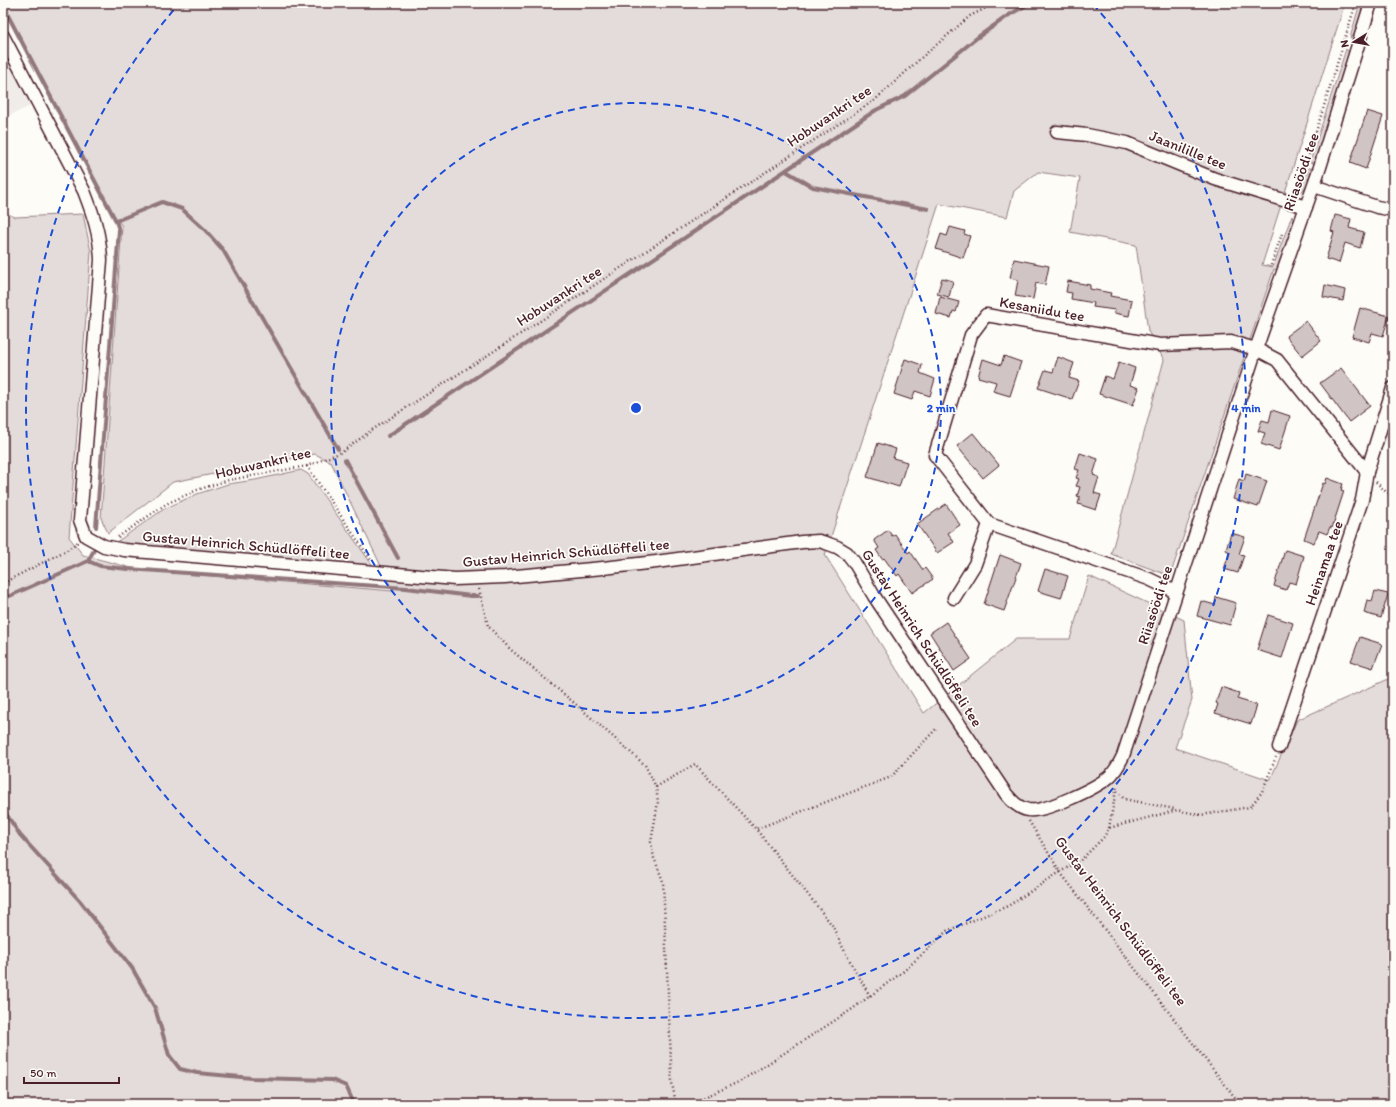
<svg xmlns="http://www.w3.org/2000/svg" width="1396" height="1107" font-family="Itim,sans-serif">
<rect width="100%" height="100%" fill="#fdfcf7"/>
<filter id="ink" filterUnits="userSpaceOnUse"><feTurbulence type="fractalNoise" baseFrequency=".025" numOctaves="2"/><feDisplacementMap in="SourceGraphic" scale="8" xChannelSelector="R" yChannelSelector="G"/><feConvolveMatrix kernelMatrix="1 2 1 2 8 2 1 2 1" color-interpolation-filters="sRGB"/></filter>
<g filter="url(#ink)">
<polygon fill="#f0ece8" points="3,52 31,106 3,118"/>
<g fill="#e3dcda" stroke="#967e82">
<polygon points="3,3 1345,3 1262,265 1273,267 1292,215 1294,222 1278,270 1274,269 1170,576 1111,554 1164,360 1148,331 1136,245 1070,232 1080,178 1038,172 1014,191 1007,217 939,204 825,555 924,713 1016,639 1070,639 1089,576 1184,620 1192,700 1175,748 1270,780 1297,720 1393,677 1393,1104 3,1104 3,212 15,217 83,214 91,252 69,537 83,555 139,570 393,591 331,462 315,454 173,482 108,533 101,518 122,226 107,206"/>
<polygon points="1360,3 1363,7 1355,34 1354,36 1350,38"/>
<polygon points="1346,49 1348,51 1349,54 1314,163 1312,163 1310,162"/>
<path d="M1308 168H1311C1310 177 1307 188 1300 193Z"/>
<polygon points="301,470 308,474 373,566 161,549 115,543 164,509 197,494 228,484 255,480"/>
</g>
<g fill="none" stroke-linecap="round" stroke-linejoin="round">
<g stroke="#91777b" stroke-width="4">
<polyline points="3,6 116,221 119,230 96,527"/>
<polyline points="786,171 813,187 928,209"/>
<polyline points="116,221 162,202 182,209 205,230 223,250 338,449"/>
<polyline points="388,436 876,110 905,96 978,37 1009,15 1030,3"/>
<polyline points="345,460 398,558"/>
<polyline points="88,561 100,566 128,569 406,588 471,596 478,596"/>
<polyline points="3,599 88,561 94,550"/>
<polyline points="3,809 20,835 80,901 132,968 155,1008 169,1055 180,1069 197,1073 252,1078 332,1080 346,1086 354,1104"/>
</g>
</g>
<g fill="#d0c5c4" stroke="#4a1f2b">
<polygon points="1367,111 1383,116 1366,169 1350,163"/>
<polygon points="1335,215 1351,219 1349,228 1364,232 1360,248 1345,243 1339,263 1326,259 1334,232 1331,231"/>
<polygon points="950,227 965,231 964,234 970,236 963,258 936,249 941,234 947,236"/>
<polygon points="1014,259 1049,266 1045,285 1036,283 1033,299 1015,296 1018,280 1010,278"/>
<polygon points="942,278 953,281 949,297 937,294"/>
<polygon points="1068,281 1090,285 1090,289 1111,293 1110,296 1132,300 1129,316 1114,313 1115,310 1093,307 1094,303 1071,299 1072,293 1066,292"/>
<polygon points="1325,285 1345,290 1343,301 1323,297"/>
<polygon points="940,297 959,302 956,312 953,311 951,318 936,314"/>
<polygon points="1360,308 1389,316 1383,336 1372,333 1369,342 1352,337"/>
<polygon points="1306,321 1321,341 1302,356 1286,336"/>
<polygon points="1004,356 1021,362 1010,396 993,391 996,382 978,377 983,359 1001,365"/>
<polygon points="1058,357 1074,363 1069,378 1079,381 1072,399 1038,388 1045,370 1053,372"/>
<polygon points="905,359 922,365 920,373 935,379 930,396 915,391 912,400 894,394"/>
<polygon points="1119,362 1135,368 1130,385 1139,388 1133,405 1099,394 1105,376 1113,379"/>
<polygon points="1341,368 1370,406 1349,422 1320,383"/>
<polygon points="1272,410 1290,416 1279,450 1261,444 1265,433 1258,431 1262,420 1269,422"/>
<polygon points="973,433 999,465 983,478 957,446"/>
<polygon points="878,443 896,449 893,458 907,462 899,487 867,477"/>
<polygon points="1080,453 1098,459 1093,475 1099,477 1094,493 1101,495 1096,510 1078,504 1080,497 1077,496 1080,487 1076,486 1079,479 1076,478 1079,470 1075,469"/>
<polygon points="1246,474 1267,481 1258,507 1233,499 1239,479 1244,481"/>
<polygon points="1327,478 1343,484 1341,490 1344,491 1332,528 1330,527 1327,534 1319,531 1314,543 1304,539 1323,483 1325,484"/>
<polygon points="946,504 960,525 948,533 954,542 937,553 917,524"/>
<polygon points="888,530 892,536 895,534 908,553 910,551 923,570 925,568 933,579 912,593 899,574 897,576 884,558 882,559 876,550 879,548 874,540"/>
<polygon points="1231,533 1245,537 1239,554 1244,555 1238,573 1224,569 1230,552 1226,550"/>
<polygon points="1285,550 1304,556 1296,584 1289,582 1286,590 1274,586"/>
<polygon points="1000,555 1021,563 1004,611 984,604"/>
<polygon points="1045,569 1068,576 1061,598 1038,591"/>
<polygon points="1375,591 1388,594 1381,618 1364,613 1367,600 1372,601"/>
<polygon points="1216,597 1236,603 1230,625 1197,616 1201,601 1215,605"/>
<polygon points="1268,615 1293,623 1282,658 1257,650"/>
<polygon points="946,622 971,659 954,671 930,633"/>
<polygon points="1360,637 1382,644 1373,668 1351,661"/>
<polygon points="1221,687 1239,693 1237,699 1257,705 1251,724 1215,713 1218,704 1216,703"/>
</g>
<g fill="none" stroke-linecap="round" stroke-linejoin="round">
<g stroke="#4a1f2b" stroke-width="15">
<g id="street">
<path d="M3 36 84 191C93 214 100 234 101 260L80 520 86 536 104 546 124 550 455 579 505 577 603 568 656 562 802 542 819 541 826 543 837 547 847 553 854 562 874 596 1006 794C1012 801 1018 808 1028 810 1044 813 1096 788 1109 777 1116 771 1119 764 1123 756L1256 349 1320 167 1371 3"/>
<polyline points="1057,132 1087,135 1127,143 1215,179 1306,207"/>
<polyline points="1314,186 1377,207 1393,210"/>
<polyline points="1176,592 1149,579 989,524 935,455 971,335 986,315 1160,345 1231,342 1256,349 1277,360 1367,472"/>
<polyline points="954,598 975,564 989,524"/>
<polyline points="1279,747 1362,500 1367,472 1393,388"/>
</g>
</g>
<g stroke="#4a1f2b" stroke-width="2.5" stroke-dasharray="1 3" stroke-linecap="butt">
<polyline points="1297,193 1356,3"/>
<polyline points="1271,265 1282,234"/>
<polyline points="307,466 371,560"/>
<polyline points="1376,482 1386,492 1393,494"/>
<polyline points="118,537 166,504 197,490 229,480 307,466 342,452 372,430 525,331 875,100 921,58 970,16 996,3"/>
<polyline points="3,583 67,550 78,542"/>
<polyline points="479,589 488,626 510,649 579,707 645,765 656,787 658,802 651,842 654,858 663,881 672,1083 676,1104"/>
<polyline points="656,787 695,764 756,829"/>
<polyline points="1117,791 1124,799 1175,809"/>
<polyline points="1029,821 1060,872 1240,1104"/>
<polyline points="1109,828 1117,785"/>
<polyline points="870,996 846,954 832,925 756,829 891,777 936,729"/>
<polyline points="689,1104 741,1081 851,1010 904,971 947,931 1008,906 1060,872 1082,859 1104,837 1109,828 1177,810 1201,815 1250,807 1262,792 1276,757"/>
</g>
<use href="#street" stroke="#fdfcf7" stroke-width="12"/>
</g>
</g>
<g fill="none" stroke="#1d4ed8" stroke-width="2" stroke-dasharray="7 5">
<circle cx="636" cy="408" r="305"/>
<path d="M1093 4A610 610 0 1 1 179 4"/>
</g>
<g text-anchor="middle" stroke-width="3.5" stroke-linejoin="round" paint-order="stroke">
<g font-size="15" fill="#4a1f2b" stroke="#fdfcf7">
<text transform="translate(829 116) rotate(-34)" y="5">Hobuvankri tee</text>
<text transform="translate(1188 150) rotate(22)" y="5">Jaanilille tee</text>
<text transform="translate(1301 172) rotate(-71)" y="5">Riiasöödi tee</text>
<text transform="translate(559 296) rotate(-33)" y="5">Hobuvankri tee</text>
<text transform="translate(1042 309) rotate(10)" y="5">Kesaniidu tee</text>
<text transform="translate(263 463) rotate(-13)" y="5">Hobuvankri tee</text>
<text transform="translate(246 545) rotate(5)" y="5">Gustav Heinrich Schüdlöffeli tee</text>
<text transform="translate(566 553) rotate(-5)" y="5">Gustav Heinrich Schüdlöffeli tee</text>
<text transform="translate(1324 563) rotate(-71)" y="5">Heinamaa tee</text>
<text transform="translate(1155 605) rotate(-72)" y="5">Riiasöödi tee</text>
<text transform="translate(922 638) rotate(57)" y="5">Gustav Heinrich Schüdlöffeli tee</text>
<text transform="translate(1121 921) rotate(53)" y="5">Gustav Heinrich Schüdlöffeli tee</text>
</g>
</g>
<circle cx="636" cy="408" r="6" fill="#1d4ed8" stroke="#fdfcf7" stroke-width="2"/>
<g font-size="12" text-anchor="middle" font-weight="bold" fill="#1d4ed8" stroke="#fdfcf7" stroke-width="3.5" stroke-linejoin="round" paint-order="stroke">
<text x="941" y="412">2 min</text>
<text x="1246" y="412">4 min</text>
</g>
<rect width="1396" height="1107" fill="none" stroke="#fdfcf7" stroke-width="16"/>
<rect x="8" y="8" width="1380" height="1091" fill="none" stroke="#4a1f2b" stroke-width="1.5" filter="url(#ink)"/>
<g transform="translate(1354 42) rotate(259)" stroke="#fdfcf7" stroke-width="3" paint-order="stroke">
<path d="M0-3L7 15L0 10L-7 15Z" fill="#4a1f2b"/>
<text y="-6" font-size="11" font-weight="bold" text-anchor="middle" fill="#4a1f2b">N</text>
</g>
<path d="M24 1077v6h95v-6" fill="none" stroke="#4a1f2b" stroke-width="2"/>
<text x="30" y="1077" font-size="12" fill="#4a1f2b" stroke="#fdfcf7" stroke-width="3" paint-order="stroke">50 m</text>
</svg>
